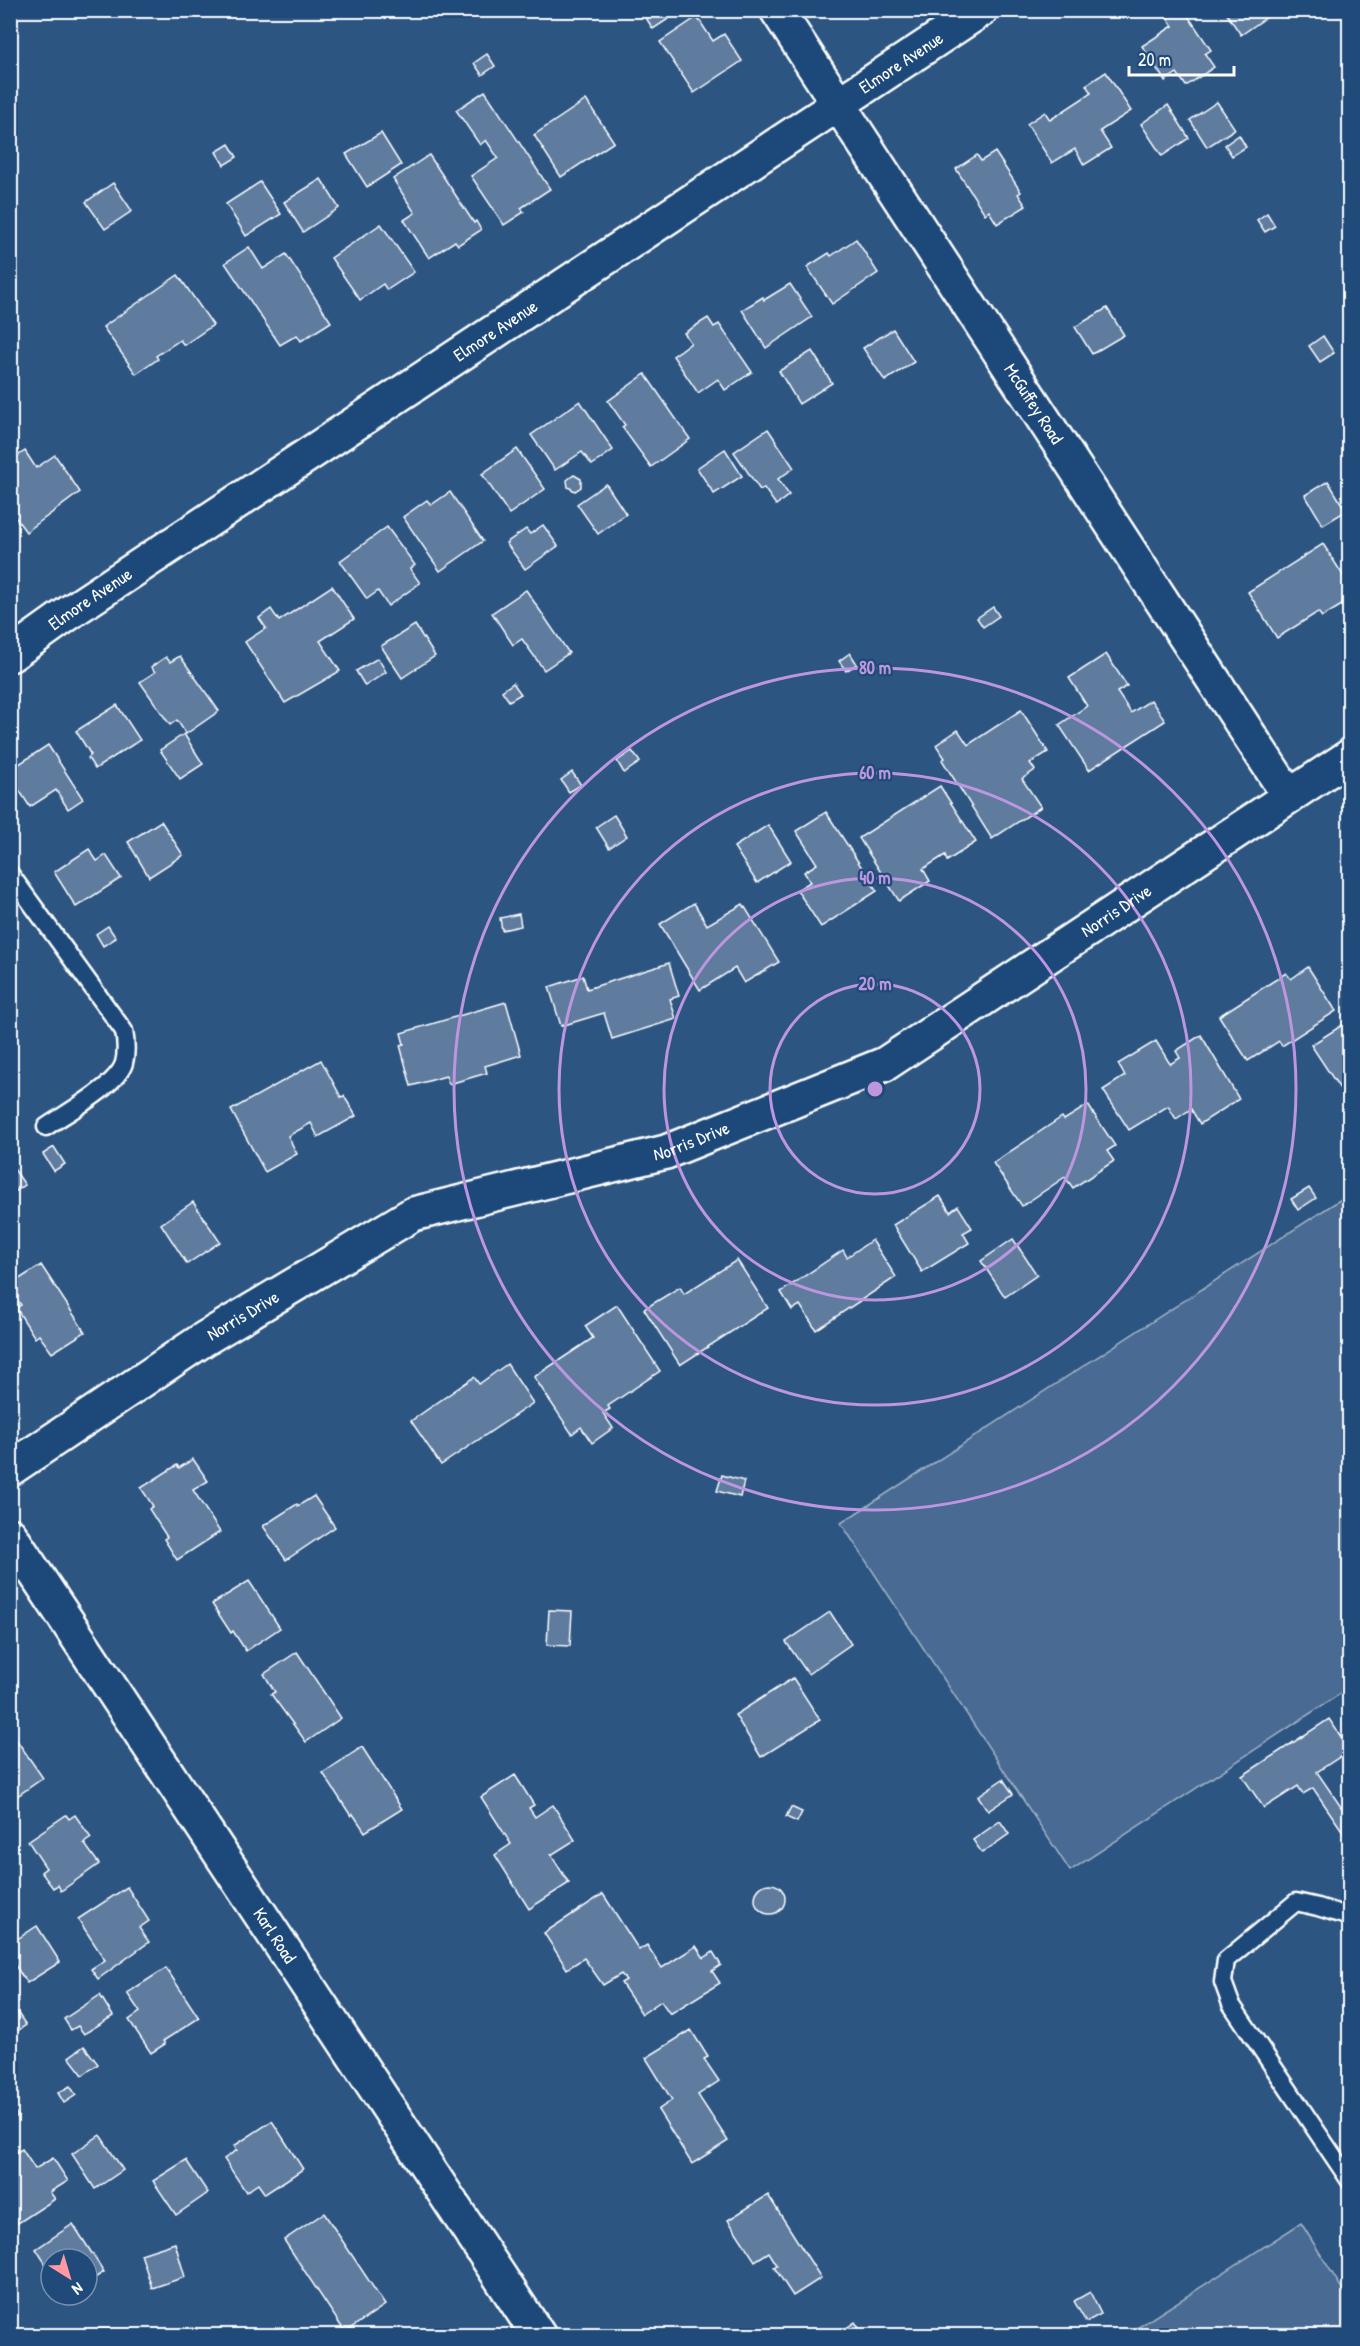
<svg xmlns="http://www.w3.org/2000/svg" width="1360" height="2346" font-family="'Patrick Hand',sans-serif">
<rect width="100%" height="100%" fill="#2c5582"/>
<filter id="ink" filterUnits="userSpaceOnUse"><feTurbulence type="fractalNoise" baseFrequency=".0167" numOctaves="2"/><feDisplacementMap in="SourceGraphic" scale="12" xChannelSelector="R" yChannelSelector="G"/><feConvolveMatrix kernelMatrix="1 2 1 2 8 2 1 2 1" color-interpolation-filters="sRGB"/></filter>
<g filter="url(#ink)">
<g fill="#486b92" stroke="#a4b5c8" stroke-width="1.5">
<polygon points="1349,1194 1349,1688 1070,1871 841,1523"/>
<polygon points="1301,2223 1349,2300 1349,2335 1126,2335"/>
</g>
<g fill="#5e7c9f" stroke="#fff" stroke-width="1.5">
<polygon points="641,10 682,10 653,29"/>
<polygon points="1174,10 1184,10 1211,50 1205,54 1214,67 1186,86 1177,73 1165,81 1142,46 1173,26 1166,16"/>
<polygon points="1224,10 1277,10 1241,35"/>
<polygon points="697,17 713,41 724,34 742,61 694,93 660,42"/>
<polygon points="487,54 495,66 482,75 474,63"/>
<polygon points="1106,72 1131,111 1100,131 1111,148 1084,165 1075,149 1052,163 1027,124 1045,112 1050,120 1091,93 1086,85"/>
<polygon points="485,91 550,189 521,208 524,212 504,225 471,176 498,158 486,140 480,145 456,110"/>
<polygon points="586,100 614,142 561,177 534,135"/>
<polygon points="1217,102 1235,129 1207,147 1190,120"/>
<polygon points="1168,105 1189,138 1162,156 1141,124"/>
<polygon points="381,133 401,165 367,187 346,154"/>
<polygon points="1239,135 1246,147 1232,156 1225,145"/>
<polygon points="229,144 237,157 224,165 216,152"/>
<polygon points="995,152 1021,192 1018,194 1026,206 997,224 989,211 985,214 956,169 977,155 981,161"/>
<polygon points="429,155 474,223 476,221 481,230 458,245 455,241 429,258 404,220 415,213 393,179"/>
<polygon points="321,179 339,208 303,232 284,202"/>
<polygon points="260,182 281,214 246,236 226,204"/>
<polygon points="113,183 132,211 105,229 86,202"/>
<polygon points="1267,213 1275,226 1265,232 1257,220"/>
<polygon points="381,224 414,272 387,290 383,284 360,300 331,258"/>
<polygon points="856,239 878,273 832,304 807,267 829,253 831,256"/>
<polygon points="249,247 263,269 286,254 331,322 301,341 297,335 280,345 225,263"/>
<polygon points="178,275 213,325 184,345 180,340 156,356 158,359 136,374 103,327"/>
<polygon points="790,284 812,317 766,348 742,310 763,297 764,300"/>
<polygon points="1107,308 1124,335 1092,354 1075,327"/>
<polygon points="708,318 714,327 719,324 752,372 725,390 718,379 698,393 673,356 691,343 684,333"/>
<polygon points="893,329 914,362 885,381 863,348"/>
<polygon points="1323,336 1334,353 1320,362 1309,346"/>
<polygon points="812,351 832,383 799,404 779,371"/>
<polygon points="645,374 690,439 651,467 622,427 625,425 608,401"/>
<polygon points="580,401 613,450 592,465 582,452 555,470 531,435"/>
<polygon points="768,429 794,468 778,479 789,495 776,505 764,488 760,490 734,452"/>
<polygon points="517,449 545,489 509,514 482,474"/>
<polygon points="725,449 742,476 714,494 697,468"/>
<polygon points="25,451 36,468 55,455 80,492 26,532 10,510 10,485 15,482 10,476 10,461"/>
<polygon points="574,475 581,479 581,487 575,491 568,487 567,480"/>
<polygon points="1328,481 1346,511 1323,525 1305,495"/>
<polygon points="606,484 626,514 598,534 577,504"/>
<polygon points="450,492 483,541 440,571 403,517 427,500 431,505"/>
<polygon points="543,525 558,546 525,569 506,543 526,529 530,534"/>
<polygon points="387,527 415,565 410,569 420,583 388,606 378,591 367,599 340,561"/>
<polygon points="1323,544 1350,586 1350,600 1322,617 1318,612 1277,638 1248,592"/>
<polygon points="332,586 354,619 320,641 340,671 285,703 245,642 266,628 259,618 271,609 279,621"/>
<polygon points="526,590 569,653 544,670 522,639 513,645 492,613"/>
<polygon points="993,607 999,616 983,627 977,618"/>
<polygon points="415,625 435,656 402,678 381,646"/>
<polygon points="850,653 857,664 846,671 839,661"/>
<polygon points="1106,654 1127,686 1117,692 1131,713 1151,700 1165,721 1089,770 1059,725 1087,706 1069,678"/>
<polygon points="180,656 219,711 186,734 177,720 170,725 140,682 155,672 151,667 166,657 170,662"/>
<polygon points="378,658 386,672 365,686 356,671"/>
<polygon points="513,683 521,694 509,701 502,691"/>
<polygon points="117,705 140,740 95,769 88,758 91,755 76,731"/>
<polygon points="1021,710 1048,752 1030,763 1035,770 1022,779 1041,807 992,839 942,760 945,758 936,745 958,730 968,745"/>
<polygon points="184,734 203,764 180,779 160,750"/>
<polygon points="48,745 83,799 68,809 56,790 30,807 10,776 10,770"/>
<polygon points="632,751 640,762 624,773 617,761"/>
<polygon points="572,772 581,785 569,792 561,780"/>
<polygon points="940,786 976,842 947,861 945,855 923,869 930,881 899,901 859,838"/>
<polygon points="826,812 877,891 821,927 797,890 810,882 804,872 817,864 796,831"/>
<polygon points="614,815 627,836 609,848 596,827"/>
<polygon points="161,821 183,855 149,877 128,842"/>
<polygon points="768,825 791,861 757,883 734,847"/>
<polygon points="89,849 97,861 106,855 121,878 76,907 54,872"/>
<polygon points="694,903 707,925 743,904 779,962 744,983 735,968 700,990 660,924"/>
<polygon points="519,914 521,926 502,930 500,918"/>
<polygon points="108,926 116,938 103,946 96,934"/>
<polygon points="669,963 679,996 670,999 676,1019 612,1039 604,1013 561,1026 549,987 583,976 587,989"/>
<polygon points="1308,967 1336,1011 1282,1046 1279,1041 1248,1061 1219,1016 1286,973 1291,979"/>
<polygon points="506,1002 521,1055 485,1066 487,1073 449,1084 446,1076 411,1086 400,1045 404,1044 401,1033"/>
<polygon points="1347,1022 1350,1026 1350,1104 1311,1045"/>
<polygon points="1201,1035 1239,1099 1200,1124 1191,1109 1176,1119 1168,1106 1129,1130 1103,1090 1125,1076 1118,1064 1156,1041 1170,1064 1180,1058 1176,1051"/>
<polygon points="321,1060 341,1097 344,1096 356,1116 318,1137 311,1123 288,1136 297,1154 265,1172 231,1110"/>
<polygon points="1088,1105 1115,1146 1107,1151 1114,1161 1073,1188 1065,1177 1022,1206 993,1163 1062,1117 1064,1120"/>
<polygon points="54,1147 65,1164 54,1171 43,1154"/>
<polygon points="10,1163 25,1185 10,1195"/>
<polygon points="1309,1188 1316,1198 1298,1210 1291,1199"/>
<polygon points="940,1196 950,1212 958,1206 972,1228 963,1233 969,1243 922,1272 893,1225"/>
<polygon points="193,1202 220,1242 187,1264 161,1224"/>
<polygon points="1013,1239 1037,1275 1005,1297 981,1261"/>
<polygon points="872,1240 896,1277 816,1330 800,1305 792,1310 781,1292 843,1250 847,1257"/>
<polygon points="737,1260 768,1308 680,1365 644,1309 680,1287 684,1294"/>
<polygon points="41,1265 85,1332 52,1353 39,1335 35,1338 16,1308 21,1305 10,1290 10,1285"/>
<polygon points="617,1305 660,1371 608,1406 610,1409 603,1413 613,1428 592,1443 581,1427 572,1434 534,1377 593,1338 585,1326"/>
<polygon points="507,1364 533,1403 441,1465 411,1421 474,1377 479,1384"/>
<polygon points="193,1459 208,1481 193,1490 220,1532 177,1560 164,1539 167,1537 149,1509 153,1506 141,1488 177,1465 179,1468"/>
<polygon points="722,1475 744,1481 740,1497 717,1491"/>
<polygon points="314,1496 335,1527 286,1560 263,1526 297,1504 298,1506"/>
<polygon points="249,1581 280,1628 246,1651 233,1631 231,1633 212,1604"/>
<polygon points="549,1610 572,1611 570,1646 547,1645"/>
<polygon points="830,1612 851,1644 808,1674 786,1642"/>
<polygon points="297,1652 341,1718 306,1742 271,1694 275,1692 264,1674"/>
<polygon points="793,1678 820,1720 761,1757 735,1715"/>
<polygon points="1329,1719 1350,1750 1317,1772 1350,1820 1350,1842 1313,1788 1303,1794 1298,1786 1264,1808 1242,1776"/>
<polygon points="11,1732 43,1778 10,1801 10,1733"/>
<polygon points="362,1747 402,1809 365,1832 353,1814 351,1816 323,1773"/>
<polygon points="515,1775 534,1805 529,1808 535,1817 553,1805 575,1840 551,1855 569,1883 529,1909 495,1855 511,1844 481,1797"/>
<polygon points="1003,1779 1013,1794 988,1811 978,1796"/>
<polygon points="791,1807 802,1812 797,1822 786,1817"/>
<polygon points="66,1815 69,1819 75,1815 91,1838 84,1843 99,1864 61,1891 58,1885 53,1888 41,1872 46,1868 28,1841"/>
<polygon points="1000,1821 1009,1834 982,1853 973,1840"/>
<circle cx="770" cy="1899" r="15"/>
<polygon points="127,1887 149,1921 139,1928 149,1942 98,1979 91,1969 105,1960 78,1919"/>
<polygon points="603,1894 639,1950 647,1945 662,1968 696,1946 704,1958 713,1952 721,1965 712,1971 720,1983 670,2014 661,2001 642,2014 621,1983 626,1980 621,1974 603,1985 584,1958 567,1969 544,1933"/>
<polygon points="37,1926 60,1962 27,1983 10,1958 10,1944"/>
<polygon points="166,1968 199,2018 163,2041 165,2044 151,2053 129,2020 140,2012 127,1993"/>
<polygon points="100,1995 113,2016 84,2034 78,2026 71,2030 64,2019"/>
<polygon points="10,2002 26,2025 10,2036"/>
<polygon points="691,2030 708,2057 704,2059 719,2081 698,2095 728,2141 692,2164 658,2110 672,2100 646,2058"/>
<polygon points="84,2046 98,2064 83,2075 69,2057"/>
<polygon points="70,2086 76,2095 64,2103 58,2093"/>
<polygon points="10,2105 18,2116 10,2121"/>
<polygon points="272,2121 303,2169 265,2194 258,2184 246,2192 224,2159 237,2150 234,2146"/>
<polygon points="100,2135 123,2170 95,2189 72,2154"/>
<polygon points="22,2149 35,2169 53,2158 68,2181 50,2192 55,2199 15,2225 10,2218 10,2156"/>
<polygon points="186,2160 208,2193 176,2215 153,2181"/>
<polygon points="768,2195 821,2278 793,2296 774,2267 777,2265 769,2252 755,2261 728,2220"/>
<polygon points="324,2213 385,2305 345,2332 284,2240"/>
<polygon points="73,2224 104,2272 87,2283 87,2259 51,2259 51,2272 36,2249"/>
<polygon points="175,2243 185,2277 152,2288 141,2254"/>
<polygon points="1090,2292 1101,2314 1086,2322 1074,2301"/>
<polygon points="855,2322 864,2336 835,2336"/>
<rect x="89" y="2329" width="44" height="7"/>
</g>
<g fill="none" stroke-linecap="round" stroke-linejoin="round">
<g stroke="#fff" stroke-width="21">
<g id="service">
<path d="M10 874 124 1031C126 1042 127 1052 124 1063 117 1086 66 1113 46 1127"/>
<polyline points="1350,1917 1318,1907 1296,1902 1226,1960 1223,1982 1231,2004 1350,2181"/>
</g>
</g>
<g stroke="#fff" stroke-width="38">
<g id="minor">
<path id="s1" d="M777 10 1289 796"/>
<path id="s2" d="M10 655 73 610 981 10"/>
<path id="s3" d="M10 1469 204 1339 413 1214 666 1152 885 1064 1350 756"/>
</g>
</g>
<g stroke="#fff" stroke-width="38">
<g id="secondary">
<path id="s4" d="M10 1535 539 2336"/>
</g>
</g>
<use href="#service" stroke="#1f4a7a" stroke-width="16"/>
<use href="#minor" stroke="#1f4a7a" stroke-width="33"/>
<use href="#secondary" stroke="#1f4a7a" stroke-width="33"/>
</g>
</g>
<g fill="none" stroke="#bd96df" stroke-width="3">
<circle cx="875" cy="1089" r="105"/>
<circle cx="875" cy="1089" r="211"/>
<circle cx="875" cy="1089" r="316"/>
<circle cx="875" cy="1089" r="421"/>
</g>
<g text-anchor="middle" stroke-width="4.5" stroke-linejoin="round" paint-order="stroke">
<g font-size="18" fill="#fff" stroke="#1f4a7a">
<text dy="6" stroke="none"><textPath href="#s2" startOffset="1070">Elmore Avenue</textPath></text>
<text dy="6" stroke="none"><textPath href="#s2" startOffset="584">Elmore Avenue</textPath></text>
<text dy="6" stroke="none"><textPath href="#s1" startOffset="470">McGuffey Road</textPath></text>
<text dy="6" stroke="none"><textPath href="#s2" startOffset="98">Elmore Avenue</textPath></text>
<text dy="6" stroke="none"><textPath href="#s3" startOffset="1251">Norris Drive</textPath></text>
<text dy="6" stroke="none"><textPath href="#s3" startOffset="765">Norris Drive</textPath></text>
<text dy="6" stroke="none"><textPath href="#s3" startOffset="279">Norris Drive</textPath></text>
<text dy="6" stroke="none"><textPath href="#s4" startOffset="480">Karl Road</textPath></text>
</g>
</g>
<circle cx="875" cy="1089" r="9" fill="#bd96df" stroke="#1f4a7a" stroke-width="3"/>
<g font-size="18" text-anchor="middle" font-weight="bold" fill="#bd96df" stroke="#1f4a7a" stroke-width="4.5" stroke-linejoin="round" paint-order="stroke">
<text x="875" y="674">80 m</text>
<text x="875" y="779">60 m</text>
<text x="875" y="884">40 m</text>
<text x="875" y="990">20 m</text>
</g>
<rect width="1360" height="2346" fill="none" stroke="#1f4a7a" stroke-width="36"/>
<rect x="18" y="18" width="1324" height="2310" fill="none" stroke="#fff" stroke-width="2" filter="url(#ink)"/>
<g transform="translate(69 2277) rotate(143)"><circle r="28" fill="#1f4a7a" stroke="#7992af" stroke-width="1.5"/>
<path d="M0-4.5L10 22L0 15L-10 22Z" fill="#ff9aa2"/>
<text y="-9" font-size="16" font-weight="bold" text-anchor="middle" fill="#ffffff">N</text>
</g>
<path d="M1129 66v9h105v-9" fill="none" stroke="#ffffff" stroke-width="3"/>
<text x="1138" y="66" font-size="18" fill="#ffffff" stroke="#1f4a7a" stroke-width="4.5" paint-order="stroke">20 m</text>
</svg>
